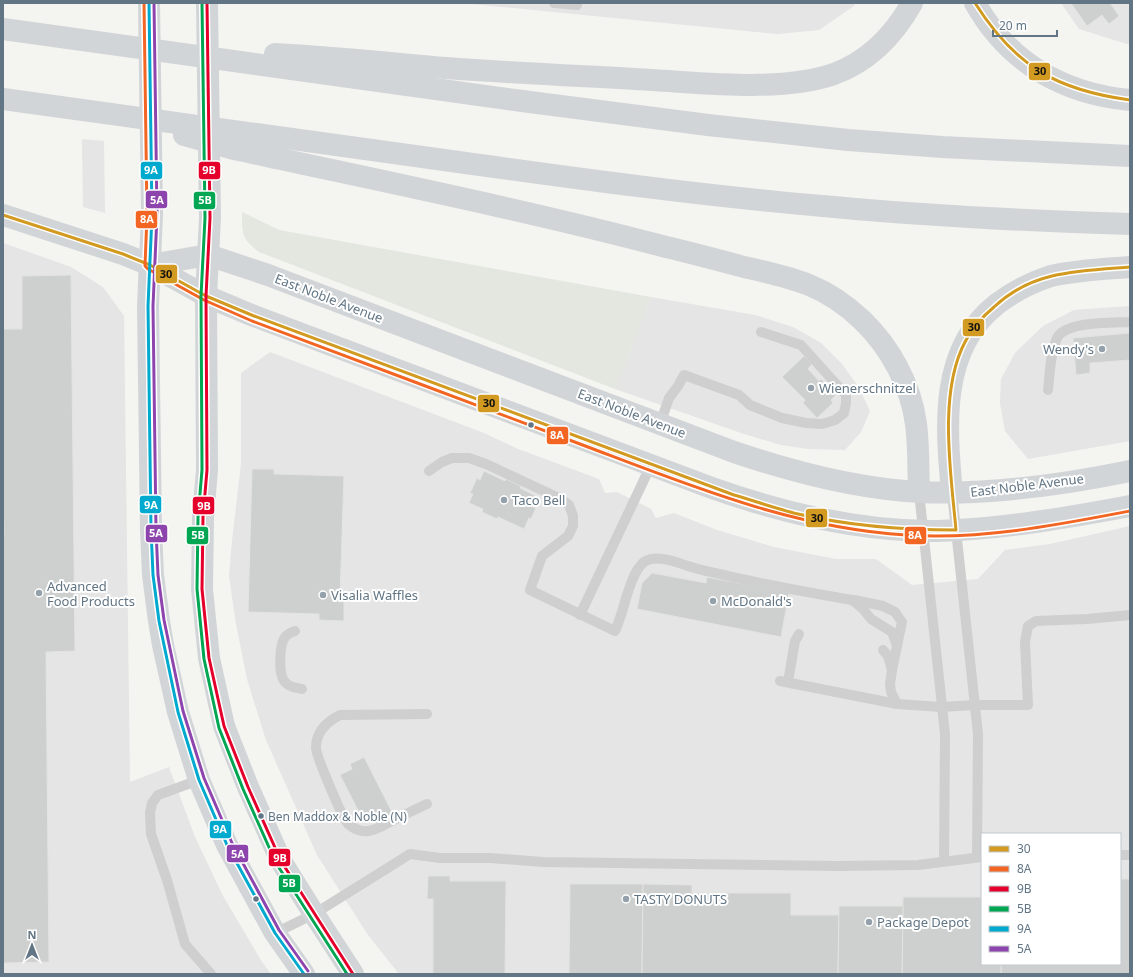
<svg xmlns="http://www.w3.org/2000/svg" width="1133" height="977" font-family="'Noto Sans',sans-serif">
<rect width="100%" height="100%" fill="#f4f4f1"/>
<g fill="#e4e5e4" fill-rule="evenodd">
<polygon points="461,3 855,3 854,6 819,30 778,34"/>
<polygon points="1061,3 1130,3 1130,45 1079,29"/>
<polygon points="82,139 104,141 105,213 83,207"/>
<polygon points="3,243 71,267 103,287 124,316 130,782 169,767 195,837 223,896 262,962 271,974 3,974"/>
<polygon points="651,297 755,315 793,327 821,343 842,364 858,386 870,411 861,432 845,450 808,449 781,445 744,434 615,389"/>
<polygon points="1130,306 1130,441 1028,459 1005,431 1000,403 1001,379 1015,353 1043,326 1074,310"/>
<path d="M270 352 484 433 518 449 599 479 605 493 617 492 651 509 656 518 674 513 717 530 774 547 836 559H876L912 585 978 579 1005 550 1050 544 1130 526V974H399L368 935 317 855 266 740 247 679 236 624 229 576 232 541 241 464V373ZM982 834H1120V964H982Z"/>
</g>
<path fill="#e3e7df" d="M242 212 279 230 651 297 615 389 259 252C241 238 242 234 242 212Z"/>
<g fill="#ced0cf" stroke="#e3e3e1">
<polygon points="1071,3 1110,3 1119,16 1109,24 1102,15 1087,26"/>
<polygon points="71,275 75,651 46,652 49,962 3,963 3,535 4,535 3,494 3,329 22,329 22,276"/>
<polygon points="1130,333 1130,360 1090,363 1090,373 1076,375 1073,338"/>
<polygon points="804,356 812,364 808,369 819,381 821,379 837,394 831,400 833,403 817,418 803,403 805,400 782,377"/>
<polygon points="252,469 274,469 274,474 344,476 340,597 344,597 344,621 319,620 319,614 248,612"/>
<polygon points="484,471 505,481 506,479 521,486 520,488 538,497 533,507 536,508 531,519 529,518 524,529 498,517 497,519 482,512 483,509 469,503 473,494 470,493 477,478 480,480"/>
<polygon points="652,573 706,583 707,577 789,593 781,637 637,609 642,583"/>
<polygon points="364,757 393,814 376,824 372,816 363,820 340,775 352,769 350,764"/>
<polygon points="428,876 450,876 450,881 506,881 505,974 433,974 433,899 427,899"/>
<polygon points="1120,879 1130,879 1130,974 1001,974 1001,964 1120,964"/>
<polygon points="570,884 643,884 642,974 569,974"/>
<polygon points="643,884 692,885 692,893 791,893 791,915 839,915 838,974 642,974"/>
<polygon points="903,897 982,897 982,964 1001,964 1001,974 902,974"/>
<polygon points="839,906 903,906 902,974 838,974"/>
</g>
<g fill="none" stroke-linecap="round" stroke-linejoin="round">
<g stroke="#cfcfd0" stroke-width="10">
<polyline points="554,3 577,5 577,3"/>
<path d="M1048 390C1050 373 1050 354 1057 338 1065 321 1113 323 1130 322"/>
<polyline points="660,424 669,398 678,386 684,375 739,395 750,405 782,418 806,423 822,424 835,420 844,413 846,403 846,395 801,345 761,332"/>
<path d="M429 471 442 462 452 458H469L486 464 561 499 569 505 573 516V526L568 536 542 556 530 590 615 631C624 613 629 574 644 562 656 554 676 562 688 566 703 571 717 573 732 577 772 586 812 593 852 600L863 609 871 619 892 632 897 646 892 670"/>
<polyline points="919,492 945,734 944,861"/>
<polyline points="952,493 978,734 977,857"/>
<polyline points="854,600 883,606 895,612 902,622 897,646"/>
<polyline points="580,615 651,465"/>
<path d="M295 631C292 632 288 634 286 636 279 643 278 675 285 682 289 687 296 688 302 689"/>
<polyline points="883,650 888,656 892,670 890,684 891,692 897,704"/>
<polyline points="780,681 897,704 941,707 975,705 1028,705 1025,642 1028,626 1036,621 1087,619 1130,615"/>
<polyline points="788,682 795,641 799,634"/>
<polyline points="199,780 158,795 152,803 150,813 151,834 167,880 185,944 211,974"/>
<path d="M427 804C416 809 406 814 396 819 387 823 378 830 368 831 361 832 353 828 348 824 343 819 316 756 316 748 316 732 326 722 340 715L427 714"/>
<polyline points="1120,855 1130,855"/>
<polyline points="275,933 314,914 410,854 440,858 490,858 543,862 837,866 918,865 982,857"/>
</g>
<g stroke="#d2d5d7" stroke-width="22">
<polyline points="149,3 152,215 148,306 151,529 153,575 159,621 163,645 178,712 199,780 227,845 275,933 304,974"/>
<polyline points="207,3 210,218 206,296 207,470 203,517 202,589 209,658 224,726 248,787 281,861 314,914 353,974"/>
<path d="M3 215 123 254 150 265 206 296 254 316 712 488C783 513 862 532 938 531 1002 529 1066 518 1130 506"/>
<path d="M150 265 208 255 268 275 734 452C793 472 856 489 920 492 988 495 1062 485 1130 471"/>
</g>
<g stroke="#d2d5d7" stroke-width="22">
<path d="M975 3C1008 62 1063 94 1130 100"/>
<polyline points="3,29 522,101 708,125 848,140 942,147 1130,156"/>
<path d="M275 54C332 57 389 63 446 68 514 73 582 76 651 80 706 83 782 92 834 74 869 61 894 35 912 3"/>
<path d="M3 99C150 119 297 139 444 160 573 178 703 196 834 207 932 216 1031 221 1130 224"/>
<path d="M184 135 230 148C376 180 522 209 666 247 692 253 718 260 744 267 793 278 824 284 862 320 890 347 911 385 916 424 919 446 918 469 919 492"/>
<path d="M952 493C946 426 939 349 997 304 1014 291 1032 282 1051 276 1077 270 1104 269 1130 267"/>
</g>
<g stroke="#fff" stroke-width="6">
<g id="bus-1">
<path d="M975 3C1015 66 1056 90 1130 100"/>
<path d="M3 215 123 254 150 265 206 296 254 316 734 495C755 501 777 509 798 514 850 526 903 530 956 530 951 474 938 393 965 342 972 328 982 317 994 307 1010 292 1031 281 1052 276 1077 270 1104 269 1130 267"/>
</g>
</g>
<g stroke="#fff" stroke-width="6">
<path id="bus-2" d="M144 3 147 215 145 266 148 269 204 300 252 321C361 362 471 403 580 444 686 484 791 528 906 535 981 540 1057 525 1130 511"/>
</g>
<g stroke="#fff" stroke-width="6">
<polyline id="bus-3" points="207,3 210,218 206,296 207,470 203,517 202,589 209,658 224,726 248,787 281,861 353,974"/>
</g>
<g stroke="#fff" stroke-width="6">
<polyline id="bus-4" points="202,3 205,218 201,296 202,470 198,517 197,589 204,659 219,728 243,789 276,863 347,974"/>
</g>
<g stroke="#fff" stroke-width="6">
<polyline id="bus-5" points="149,3 152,215 148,306 151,529 153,575 159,621 178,712 199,780 227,845 275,933 304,974"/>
</g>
<g stroke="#fff" stroke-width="6">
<polyline id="bus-6" points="154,3 157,215 153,306 156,529 158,575 164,620 183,711 204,778 232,843 279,930 308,971"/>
</g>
<use href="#bus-1" stroke="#d29a21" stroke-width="3"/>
<use href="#bus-2" stroke="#f26522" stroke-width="3"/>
<use href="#bus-3" stroke="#e4002b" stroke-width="3"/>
<use href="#bus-4" stroke="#00a651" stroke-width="3"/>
<use href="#bus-5" stroke="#00a9ce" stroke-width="3"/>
<use href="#bus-6" stroke="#8e44ad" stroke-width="3"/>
</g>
<g fill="#94a1aa" stroke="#fff" stroke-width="1.5">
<circle cx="1102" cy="349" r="4"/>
<circle cx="811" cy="388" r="4"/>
<circle cx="504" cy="500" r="4"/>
<circle cx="39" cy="593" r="4"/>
<circle cx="323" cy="595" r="4"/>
<circle cx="713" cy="601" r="4"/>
<circle cx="626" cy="899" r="4"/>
<circle cx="869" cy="922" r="4"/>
</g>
<g fill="#617584" stroke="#fff" stroke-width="1.5">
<circle cx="531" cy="425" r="3.5"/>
<circle cx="261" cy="816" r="3.5"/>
<circle cx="256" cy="899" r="3.5"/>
</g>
<g text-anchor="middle" stroke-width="4" stroke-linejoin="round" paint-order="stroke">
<g font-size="12" fill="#617584" stroke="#fff" text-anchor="start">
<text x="268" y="821">Ben Maddox &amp; Noble (N)</text>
</g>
<g font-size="13" fill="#617584" stroke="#fff">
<text transform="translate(329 298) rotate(21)" y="5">East Noble Avenue</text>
<text transform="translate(632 413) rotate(21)" y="5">East Noble Avenue</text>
<text transform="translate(1027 485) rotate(-7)" y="5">East Noble Avenue</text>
</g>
<g font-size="13" fill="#617584" stroke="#fff" text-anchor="start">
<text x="1094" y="354" text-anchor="end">Wendy's</text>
<text x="819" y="393">Wienerschnitzel</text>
<text x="512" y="505">Taco Bell</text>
<text x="47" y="591">Advanced<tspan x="47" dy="15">Food Products</tspan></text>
<text x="331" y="600">Visalia Waffles</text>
<text x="721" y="606">McDonald's</text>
<text x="634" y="904">TASTY DONUTS</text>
<text x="877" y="927">Package Depot</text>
</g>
</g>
<g stroke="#fff" stroke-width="1.5">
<rect x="1028" y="62" width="23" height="19" rx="4" fill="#d29a21"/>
<rect x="140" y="161" width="23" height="19" rx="4" fill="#00a9ce"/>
<rect x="198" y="161" width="23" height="19" rx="4" fill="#e4002b"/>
<rect x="145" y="190" width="23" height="19" rx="4" fill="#8e44ad"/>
<rect x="193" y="191" width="23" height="19" rx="4" fill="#00a651"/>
<rect x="135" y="210" width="23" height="19" rx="4" fill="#f26522"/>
<rect x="155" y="264" width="23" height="20" rx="4" fill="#d29a21"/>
<rect x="962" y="318" width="23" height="19" rx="4" fill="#d29a21"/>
<rect x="477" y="394" width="23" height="19" rx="4" fill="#d29a21"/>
<rect x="546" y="426" width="23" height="19" rx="4" fill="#f26522"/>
<rect x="139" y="495" width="23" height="19" rx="4" fill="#00a9ce"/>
<rect x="192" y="496" width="23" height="19" rx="4" fill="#e4002b"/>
<rect x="805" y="508" width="23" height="20" rx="4" fill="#d29a21"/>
<rect x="145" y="524" width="23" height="19" rx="4" fill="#8e44ad"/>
<rect x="904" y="526" width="23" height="19" rx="4" fill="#f26522"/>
<rect x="186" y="526" width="23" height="19" rx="4" fill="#00a651"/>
<rect x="209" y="820" width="23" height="19" rx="4" fill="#00a9ce"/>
<rect x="226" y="844" width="23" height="19" rx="4" fill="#8e44ad"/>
<rect x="268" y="848" width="23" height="19" rx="4" fill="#e4002b"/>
<rect x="278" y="874" width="23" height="19" rx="4" fill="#00a651"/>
</g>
<g font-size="11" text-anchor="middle" font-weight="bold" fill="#fff">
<text x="151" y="174">9A</text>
<text x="209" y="174">9B</text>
<text x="157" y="204">5A</text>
<text x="205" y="204">5B</text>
<text x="147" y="223">8A</text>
<text x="557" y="439">8A</text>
<text x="151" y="509">9A</text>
<text x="204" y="510">9B</text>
<text x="156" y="537">5A</text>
<text x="915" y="539">8A</text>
<text x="198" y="539">5B</text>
<text x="220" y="833">9A</text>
<text x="238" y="858">5A</text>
<text x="280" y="862">9B</text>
<text x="289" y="887">5B</text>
</g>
<g font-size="11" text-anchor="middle" font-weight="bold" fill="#111">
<text x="1040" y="75">30</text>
<text x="166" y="278">30</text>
<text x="974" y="331">30</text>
<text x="489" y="407">30</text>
<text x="817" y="522">30</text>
</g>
<rect width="1133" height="977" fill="none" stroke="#617584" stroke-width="8"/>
<rect x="981" y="833" width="140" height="132" fill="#ffffff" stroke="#c0c8ce"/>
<rect x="989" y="846" width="20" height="6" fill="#d29a21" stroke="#c0c8ce"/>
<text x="1017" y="853" font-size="12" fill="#617584">30</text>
<rect x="989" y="866" width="20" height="6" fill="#f26522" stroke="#c0c8ce"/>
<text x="1017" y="873" font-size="12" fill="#617584">8A</text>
<rect x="989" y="886" width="20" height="6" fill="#e4002b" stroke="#c0c8ce"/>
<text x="1017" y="893" font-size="12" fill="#617584">9B</text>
<rect x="989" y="906" width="20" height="6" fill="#00a651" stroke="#c0c8ce"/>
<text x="1017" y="913" font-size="12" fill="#617584">5B</text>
<rect x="989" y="926" width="20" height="6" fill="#00a9ce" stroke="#c0c8ce"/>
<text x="1017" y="933" font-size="12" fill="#617584">9A</text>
<rect x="989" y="946" width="20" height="6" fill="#8e44ad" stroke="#c0c8ce"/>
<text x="1017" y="953" font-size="12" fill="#617584">5A</text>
<g transform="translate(32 945)" stroke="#ffffff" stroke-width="3" paint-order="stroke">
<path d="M0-3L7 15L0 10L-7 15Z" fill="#617584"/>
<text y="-6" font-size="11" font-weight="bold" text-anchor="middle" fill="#617584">N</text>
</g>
<path d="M993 30v6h64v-6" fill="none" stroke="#617584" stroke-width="2"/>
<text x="999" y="30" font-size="12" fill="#617584" stroke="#ffffff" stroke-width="3" paint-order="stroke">20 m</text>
</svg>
